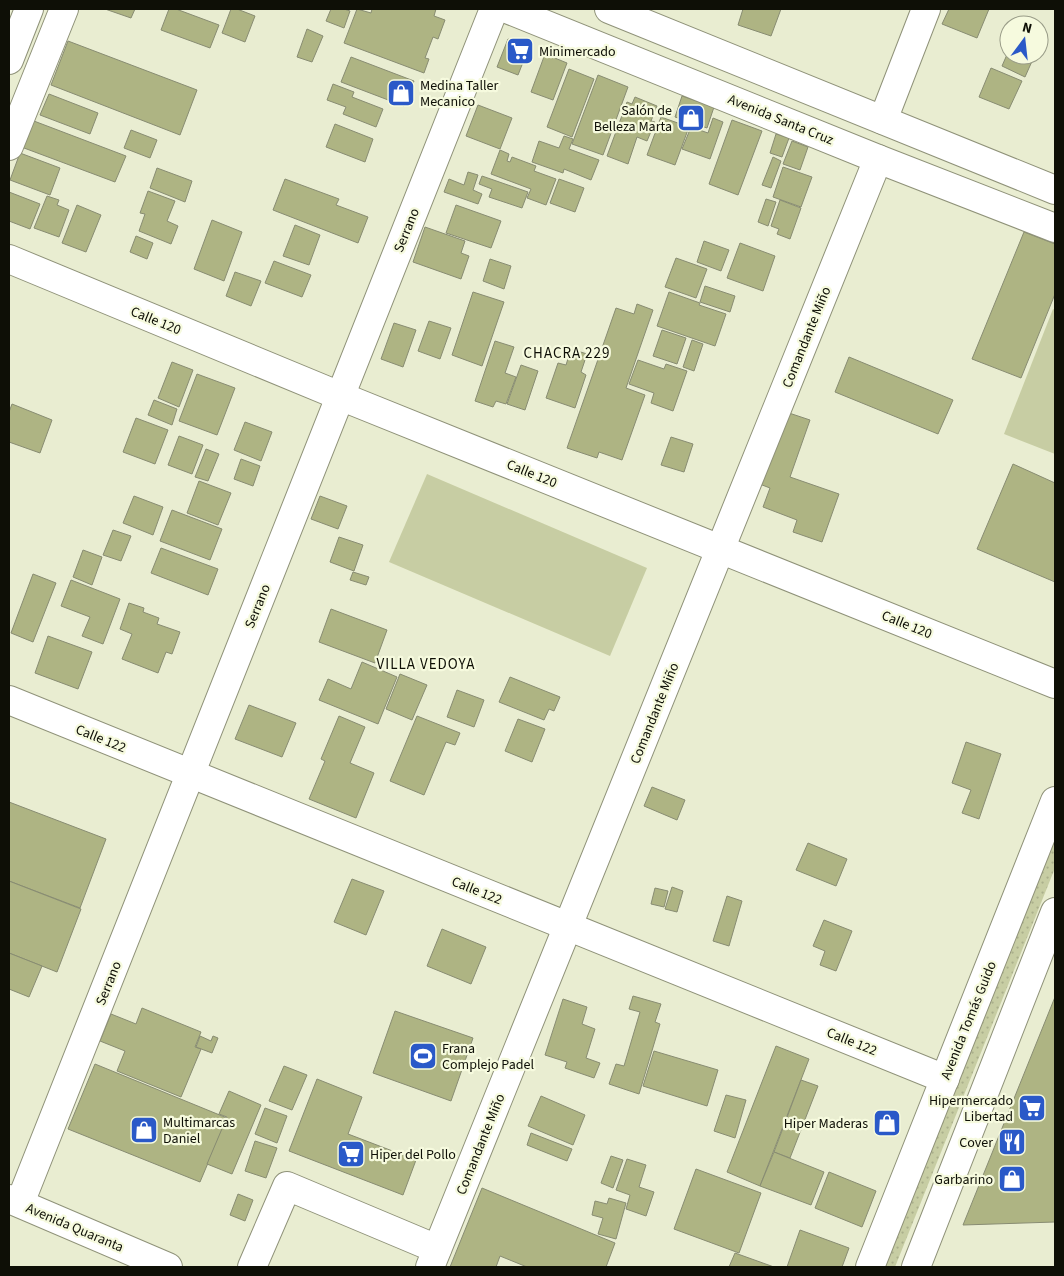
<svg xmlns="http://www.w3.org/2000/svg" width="1064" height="1276" font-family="'Source Sans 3',sans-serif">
<defs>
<pattern id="grass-dots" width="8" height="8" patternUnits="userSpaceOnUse" patternTransform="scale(1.25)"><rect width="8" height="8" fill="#c7cda3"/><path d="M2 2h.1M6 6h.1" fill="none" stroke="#aaaf8b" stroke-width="1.8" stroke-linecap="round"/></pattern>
</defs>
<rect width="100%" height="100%" fill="#e9edd1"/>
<polygon fill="url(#grass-dots)" points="1055,823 1055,868 895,1267 876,1267"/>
<g fill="#c7cda3">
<polygon points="1053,309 1055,310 1055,454 1004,434"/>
<polygon points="427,474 647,568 610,656 389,562"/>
</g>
<g fill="#aeb483" stroke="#888c72">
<polygon points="105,9 135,9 131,18"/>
<polygon points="169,9 176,9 219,25 210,48 161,30"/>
<polygon points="231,9 237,9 255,16 245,42 222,33"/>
<polygon points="331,9 344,9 350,11 344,28 326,21"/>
<polygon points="357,9 371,13 372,9 436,9 434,16 445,20 438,39 433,37 425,58 429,59 424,73 344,43"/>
<polygon points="743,9 781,9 771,36 738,25"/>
<polygon points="949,9 989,9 977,38 942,24"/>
<polygon points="307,29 323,36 312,62 297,57"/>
<polygon points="508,39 529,47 518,75 497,67"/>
<polygon points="68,41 197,90 180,135 51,85"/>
<polygon points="1009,50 1009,55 1023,55 1033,59 1025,77 1002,66"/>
<polygon points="545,54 567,63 553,100 531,92"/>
<polygon points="351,57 414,81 404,106 341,82"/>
<polygon points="991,68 1022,81 1009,109 979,97"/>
<polygon points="569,69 594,79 572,137 547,127"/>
<polygon points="598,75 628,87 603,155 572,144"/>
<polygon points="333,84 354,92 352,97 383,109 376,127 343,114 346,107 327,100"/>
<polygon points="49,94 98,113 90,134 40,115"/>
<polygon points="682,96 714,107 707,128 675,117"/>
<polygon points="635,97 657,106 651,121 655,122 647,141 637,137 628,164 607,156 627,102 632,104"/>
<polygon points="478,105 512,118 500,149 466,136"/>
<polygon points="661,117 689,127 675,165 647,155"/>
<polygon points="26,118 126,156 115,182 16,145"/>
<polygon points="713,118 723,122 710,159 682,149 691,127 708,133"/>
<polygon points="732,120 762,131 738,195 709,184"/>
<polygon points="335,124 373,139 365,162 326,147"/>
<polygon points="131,130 157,140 150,158 124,148"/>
<polygon points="776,134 789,138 782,157 770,153"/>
<polygon points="564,136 573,139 569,149 599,160 591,180 564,169 563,173 532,162 539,141 559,148"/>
<polygon points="792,141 808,147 800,170 783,164"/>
<polygon points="500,150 509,154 507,161 510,162 512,157 536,166 534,171 556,179 546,205 527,198 531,189 491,174"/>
<polygon points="20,153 60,168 50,195 10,180"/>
<polygon points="773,157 781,161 771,188 762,185"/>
<polygon points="783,167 812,177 801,207 773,197"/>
<polygon points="157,168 192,181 185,202 150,188"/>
<polygon points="468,172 478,175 473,190 482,194 478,204 444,192 449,179 464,185"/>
<polygon points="482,176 528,192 522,208 489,197 492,189 479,184"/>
<polygon points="285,179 339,199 336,205 368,217 358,243 273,210"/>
<polygon points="559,179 584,188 575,212 550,203"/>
<polygon points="148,191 175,201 167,221 178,226 171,244 139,231 145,214 140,213"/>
<polygon points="9,192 40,204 30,229 9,221"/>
<polygon points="47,196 59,200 57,205 69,210 59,237 34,228"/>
<polygon points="766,199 776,202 768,226 758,222"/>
<polygon points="780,200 801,208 790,239 777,234 779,229 771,226"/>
<polygon points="77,205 101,215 86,252 62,243"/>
<polygon points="456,205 501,221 491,248 446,233"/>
<polygon points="212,220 242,232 224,281 194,269"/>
<polygon points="295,225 320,235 309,265 283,256"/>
<polygon points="425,227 465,241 461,253 469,256 461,279 413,262"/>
<polygon points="1024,232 1055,244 1055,294 1021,378 972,359"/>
<polygon points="136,236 153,243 147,259 130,252"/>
<polygon points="704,241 729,250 721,271 697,262"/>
<polygon points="740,243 775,256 763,291 727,278"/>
<polygon points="676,258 707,269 696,298 665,287"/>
<polygon points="490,259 511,266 504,289 483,281"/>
<polygon points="274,261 311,275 302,297 265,283"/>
<polygon points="235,272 261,281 251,306 226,296"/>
<polygon points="705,286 735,296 730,312 700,302"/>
<polygon points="473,292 504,302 482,366 452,355"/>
<polygon points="669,292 700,303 699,305 726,314 715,346 657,326"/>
<polygon points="637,304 653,310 626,388 645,395 622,460 599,452 597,458 567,448 616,308 634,314"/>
<polygon points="429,321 451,328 440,359 418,351"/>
<polygon points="394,323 416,330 403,367 381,359"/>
<polygon points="662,330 686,338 677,364 653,356"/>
<polygon points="692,340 703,344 694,371 683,367"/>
<polygon points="495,341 514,347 505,373 516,377 506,404 496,401 493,407 475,401"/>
<polygon points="571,349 587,354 581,372 586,375 575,408 546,398 558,363 566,365"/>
<polygon points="849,357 953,400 938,434 835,392"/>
<polygon points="638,360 664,369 666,364 687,371 673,411 651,403 654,393 629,384"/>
<polygon points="172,362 193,370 179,407 158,398"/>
<polygon points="521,365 538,371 525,410 507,404"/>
<polygon points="197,374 235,388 217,435 179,421"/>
<polygon points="154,400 177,409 172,425 148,415"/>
<polygon points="12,404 52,420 40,453 9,442 9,412"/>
<polygon points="783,411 810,420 790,477 839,494 822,542 793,532 797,520 763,507 770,488 757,483"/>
<polygon points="136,418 168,430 155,464 123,452"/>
<polygon points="245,422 272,432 261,461 234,450"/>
<polygon points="179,436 203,445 192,474 168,465"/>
<polygon points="671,437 693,444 684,472 661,465"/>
<polygon points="206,449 219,454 208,481 195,477"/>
<polygon points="241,459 260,466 253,486 234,479"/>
<polygon points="1013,464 1055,483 1055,582 977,549"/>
<polygon points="199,481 231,493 218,525 187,513"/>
<polygon points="134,496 163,507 153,535 123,523"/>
<polygon points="320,496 347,506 338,529 311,519"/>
<polygon points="172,510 222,529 210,560 160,541"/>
<polygon points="113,530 131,536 121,561 103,555"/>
<polygon points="339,537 363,545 354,571 330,562"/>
<polygon points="161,548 218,569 208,595 151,573"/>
<polygon points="83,550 102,557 92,585 73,577"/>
<polygon points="353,572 369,577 366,585 350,580"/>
<polygon points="33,574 56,583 33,642 11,633"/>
<polygon points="71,580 120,599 103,644 82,636 90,617 61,606"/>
<polygon points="129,603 144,608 143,612 159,618 157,624 180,632 172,654 166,652 158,673 122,659 132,634 120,629"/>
<polygon points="331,609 387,630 375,663 319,642"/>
<polygon points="48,636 92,652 78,689 35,673"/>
<polygon points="362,662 397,677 378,724 319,700 328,679 351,689"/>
<polygon points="400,674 427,685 412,720 386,709"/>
<polygon points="510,677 560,697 554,711 549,709 544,720 499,702"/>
<polygon points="457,690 484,700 474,727 447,717"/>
<polygon points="249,705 296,723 282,757 235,739"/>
<polygon points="339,716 365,727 350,763 374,773 356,818 309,799 325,761 321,759"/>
<polygon points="417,716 460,733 455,745 446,742 424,795 390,781"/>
<polygon points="518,719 545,729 532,762 505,751"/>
<polygon points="966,742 1001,754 979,819 962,813 971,790 952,783"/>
<polygon points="652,787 685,800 677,820 644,806"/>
<polygon points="9,802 106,839 80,908 9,881"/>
<polygon points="808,843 847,859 836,886 796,870"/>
<polygon points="352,879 384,891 366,935 334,922"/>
<polygon points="9,881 81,909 57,972 9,953"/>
<polygon points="672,887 683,891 677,912 665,909"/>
<polygon points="655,888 668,891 664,907 651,904"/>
<polygon points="727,896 742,901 729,946 713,941"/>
<polygon points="824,920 852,931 836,971 820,965 825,951 813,946"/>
<polygon points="442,929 486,947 471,984 427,966"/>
<polygon points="9,953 42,966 29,997 9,989"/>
<polygon points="633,996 661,1004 655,1022 660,1024 639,1094 609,1084 616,1064 624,1066 640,1012 629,1009"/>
<polygon points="1055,997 1055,1222 963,1225"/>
<polygon points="563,999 587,1007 582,1024 595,1029 586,1058 600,1063 594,1078 565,1068 567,1062 545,1055"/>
<polygon points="142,1008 201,1032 195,1047 201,1049 181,1097 117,1071 125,1051 100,1041 111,1014 136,1024"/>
<polygon points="395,1011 473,1038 451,1101 373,1073"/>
<polygon points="200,1036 211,1041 213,1036 218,1038 212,1053 196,1047"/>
<polygon points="776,1046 809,1059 760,1186 727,1172"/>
<polygon points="654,1051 718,1070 707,1106 643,1086"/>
<polygon points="95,1064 227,1118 200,1182 68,1129"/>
<polygon points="284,1066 307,1075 292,1110 269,1101"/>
<polygon points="317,1079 362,1097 348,1134 416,1160 403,1195 289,1151"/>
<polygon points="801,1080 818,1086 790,1158 774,1152"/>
<polygon points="229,1091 261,1105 232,1174 207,1164 227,1117 219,1114"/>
<polygon points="726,1095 746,1100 735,1138 714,1131"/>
<polygon points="541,1096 585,1115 573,1145 528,1126"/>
<polygon points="265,1108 287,1116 277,1143 255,1134"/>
<polygon points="531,1133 572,1149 567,1161 527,1145"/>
<polygon points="255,1141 277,1148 266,1178 245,1171"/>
<polygon points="774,1152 824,1172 811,1205 760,1186"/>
<polygon points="611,1156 623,1160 613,1188 601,1183"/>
<polygon points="627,1159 646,1165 639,1187 654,1192 646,1216 626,1209 630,1195 616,1190"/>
<polygon points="696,1169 761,1193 739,1253 674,1229"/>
<polygon points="829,1172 876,1191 862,1227 815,1208"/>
<polygon points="482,1188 615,1243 606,1267 527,1267 500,1256 496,1267 450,1267"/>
<polygon points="238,1194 253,1200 245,1221 230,1215"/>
<polygon points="609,1198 626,1203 616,1239 598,1234 603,1218 592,1215 595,1201 607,1204"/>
<polygon points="800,1230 849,1248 842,1267 787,1267"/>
<polygon points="735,1253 774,1267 729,1267"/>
</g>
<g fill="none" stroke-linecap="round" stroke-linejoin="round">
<g stroke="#8f9279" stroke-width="30">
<g id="minor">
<polyline points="883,120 926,9"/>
<polyline points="9,259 340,396 1055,684"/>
<polyline points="9,700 945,1079"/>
<polyline points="20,1203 494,9"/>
<polyline points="252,1267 287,1186 437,1249"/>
<polyline points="430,1267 878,159"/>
</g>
</g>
<g stroke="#8f9279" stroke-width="30">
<g id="major">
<polyline points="507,9 878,159 1055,228"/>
<polyline points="609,9 1055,190"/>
<polyline points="9,60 29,9"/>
<polyline points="9,146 64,9"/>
<polyline points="870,1267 1055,801"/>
<polyline points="916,1267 1055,912"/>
</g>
</g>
<g stroke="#8f9279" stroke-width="30">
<polyline id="highway" points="9,1199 168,1267"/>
</g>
<use href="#minor" stroke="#fff" stroke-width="28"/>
<use href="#major" stroke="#fff" stroke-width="28"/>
<use href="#highway" stroke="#fff" stroke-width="28"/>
</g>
<defs>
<g id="supermarket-square" transform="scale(1.4375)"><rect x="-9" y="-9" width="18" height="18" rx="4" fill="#2a59c8" stroke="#f6fade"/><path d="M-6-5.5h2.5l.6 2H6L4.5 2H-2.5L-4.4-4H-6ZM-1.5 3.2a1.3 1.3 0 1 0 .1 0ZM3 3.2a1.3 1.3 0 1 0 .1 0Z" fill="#fff"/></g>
<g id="shop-square" transform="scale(1.4375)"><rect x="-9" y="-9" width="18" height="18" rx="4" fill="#2a59c8" stroke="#f6fade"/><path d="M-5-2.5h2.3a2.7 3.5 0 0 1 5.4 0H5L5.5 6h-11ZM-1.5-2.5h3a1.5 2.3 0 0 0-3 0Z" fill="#fff"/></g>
<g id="stadium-square" transform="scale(1.4375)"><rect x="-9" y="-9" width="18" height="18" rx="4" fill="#2a59c8" stroke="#f6fade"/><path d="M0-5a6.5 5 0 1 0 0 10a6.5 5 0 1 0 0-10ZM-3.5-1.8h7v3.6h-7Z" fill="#fff"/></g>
<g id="restaurant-square" transform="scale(1.4375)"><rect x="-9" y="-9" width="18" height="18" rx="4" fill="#2a59c8" stroke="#f6fade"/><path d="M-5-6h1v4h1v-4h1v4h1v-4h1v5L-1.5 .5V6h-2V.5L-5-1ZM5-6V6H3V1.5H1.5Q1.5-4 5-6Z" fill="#fff"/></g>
</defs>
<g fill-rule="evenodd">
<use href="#supermarket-square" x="520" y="51"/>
<use href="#shop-square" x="401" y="93"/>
<use href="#shop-square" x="691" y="118"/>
<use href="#stadium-square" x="423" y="1056"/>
<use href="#supermarket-square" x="1032" y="1108"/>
<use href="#shop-square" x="887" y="1123"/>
<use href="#shop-square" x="144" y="1130"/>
<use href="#restaurant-square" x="1012" y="1142"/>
<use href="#supermarket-square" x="351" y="1154"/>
<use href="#shop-square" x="1012" y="1179"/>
</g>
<g text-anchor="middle" stroke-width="4.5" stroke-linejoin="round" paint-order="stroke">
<g font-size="14" fill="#0e0f06" stroke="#f6fade" text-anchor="start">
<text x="539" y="56">Minimercado</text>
<text x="420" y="90">Medina Taller<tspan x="420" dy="16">Mecanico</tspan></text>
<text x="672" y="115" text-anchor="end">Salón de<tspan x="672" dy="16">Belleza Marta</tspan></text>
<text x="442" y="1053">Frana<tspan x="442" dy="16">Complejo Padel</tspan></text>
<text x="1013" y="1105" text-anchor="end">Hipermercado<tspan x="1013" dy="16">Libertad</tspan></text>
<text x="163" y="1127">Multimarcas<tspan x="163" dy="16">Daniel</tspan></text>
<text x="868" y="1128" text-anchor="end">Hiper Maderas</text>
<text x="993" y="1147" text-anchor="end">Cover</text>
<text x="370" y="1159">Hiper del Pollo</text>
<text x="993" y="1184" text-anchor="end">Garbarino</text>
</g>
<g font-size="14" fill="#0e0f06" stroke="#f6fade">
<text transform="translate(781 119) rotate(22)" y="5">Avenida Santa Cruz</text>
<text transform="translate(406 230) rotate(-68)" y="5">Serrano</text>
<text transform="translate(156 320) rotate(22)" y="5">Calle 120</text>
<text transform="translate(806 337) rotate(-68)" y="5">Comandante Miño</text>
<text transform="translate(532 473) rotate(22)" y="5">Calle 120</text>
<text transform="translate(257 606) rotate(-68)" y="5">Serrano</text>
<text transform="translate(907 624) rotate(22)" y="5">Calle 120</text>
<text transform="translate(654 713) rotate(-68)" y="5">Comandante Miño</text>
<text transform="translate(101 738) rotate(22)" y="5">Calle 122</text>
<text transform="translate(477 890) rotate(22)" y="5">Calle 122</text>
<text transform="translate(108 983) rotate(-68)" y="5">Serrano</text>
<text transform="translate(968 1020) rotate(-68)" y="5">Avenida Tomás Guido</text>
<text transform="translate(852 1041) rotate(22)" y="5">Calle 122</text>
<text transform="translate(480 1144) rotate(-68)" y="5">Comandante Miño</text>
<text transform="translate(75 1227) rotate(23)" y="5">Avenida Quaranta</text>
</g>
<g font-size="15" letter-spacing="1" fill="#0e0f06" stroke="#f6fade">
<text x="567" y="358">CHACRA 229</text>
<text x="426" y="669">VILLA VEDOYA</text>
</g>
</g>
<rect width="1064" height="1276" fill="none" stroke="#0e0f06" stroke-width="20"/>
<g transform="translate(1024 40) rotate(15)"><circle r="24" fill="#f6fade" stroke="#999c88"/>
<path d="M0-4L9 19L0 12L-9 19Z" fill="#2a59c8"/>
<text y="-8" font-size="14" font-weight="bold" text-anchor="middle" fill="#0e0f06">N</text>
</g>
</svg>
